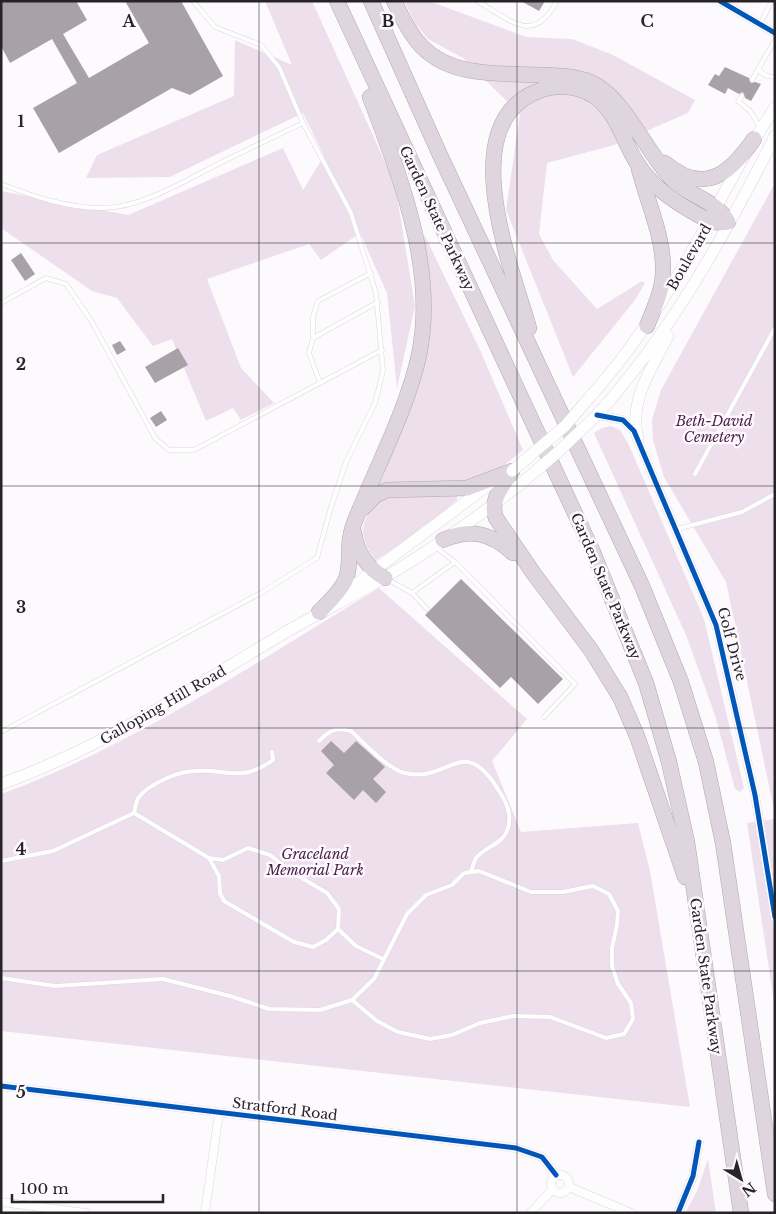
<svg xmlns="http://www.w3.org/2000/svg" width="776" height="1214" font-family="'Libre Baskerville',serif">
<rect width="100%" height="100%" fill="#fdfafd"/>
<g fill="#eddfec">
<polygon points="265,1 312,1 395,184 415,306 397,388 387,293 360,233 321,260 309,244 207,279 241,368 274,403 241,420 233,408 206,421 172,339 153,346 117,298 92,291 1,228 1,191 128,215 283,148 303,190 324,156 303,113 170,177 86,178 97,155 234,96 235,40 292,65"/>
<polygon points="404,1 429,1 526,37 572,39 613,55 695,100 688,113 614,145 547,163 539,234 553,260 597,309 642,281 645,283 635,300 573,377 506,210 520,114 463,58 428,39 415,23"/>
<polygon points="775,183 775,814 726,582 664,477 653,440 652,420 661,390"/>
<polygon points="425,236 480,350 523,450 493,474 471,482 392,482 381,487 378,483 422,374 429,331 421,238"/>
<polygon points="611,426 620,430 628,443 704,619 744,788 740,792 735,789 715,715 686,635 594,433 602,428"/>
<path d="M457 495V500C432 521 404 543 376 560 356 536 361 520 379 498Z"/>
<path d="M379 588 527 719 492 761 521 832 638 823 650 871 690 1107 1 1031V794C136 745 256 662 379 588Z"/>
<polygon points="775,819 775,1009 747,823"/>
<polygon points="708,1159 716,1213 685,1213 697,1191"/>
</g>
<g fill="#a8a1a7">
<polygon points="1,1 76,1 87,20 63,34 89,78 149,43 125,1 181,1 223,76 190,95 172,88 59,153 33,108 77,83 52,39 10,63 1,46"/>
<polygon points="521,1 545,1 539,11"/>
<polygon points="725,67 749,78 751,83 755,82 761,84 751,101 745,98 743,92 739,94 728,88 725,94 708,85 715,74 719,76"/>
<polygon points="21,253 35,274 25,281 11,260"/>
<polygon points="120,341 126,350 117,355 112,345"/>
<polygon points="178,348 188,365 155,383 145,367"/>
<polygon points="161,411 167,420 156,427 150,418"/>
<polygon points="461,579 563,679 538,704 511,677 500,688 425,615"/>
<polygon points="331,741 344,753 356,741 385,767 373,779 386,792 376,803 363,790 354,800 326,773 334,765 321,751"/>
</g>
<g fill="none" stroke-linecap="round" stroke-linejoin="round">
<g stroke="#dad8da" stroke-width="5">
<g id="service">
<path d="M477 1C511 20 533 46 557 1"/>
<polyline points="760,24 772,1"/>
<polyline points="758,70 767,76 775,77"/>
<polyline points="752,80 775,40"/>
<polyline points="742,96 738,101 750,111 760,127"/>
<path d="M1 184C33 196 66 208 101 208 142 209 191 177 228 159 253 147 278 135 303 123"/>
<polyline points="1,303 46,278 66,284 92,322 155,438 169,450 194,450 382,350"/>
<polyline points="313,338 313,316 318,301 371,273"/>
<polyline points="320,383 309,353 313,338 378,302"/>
<polyline points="695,474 775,328"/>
<polyline points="677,529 742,512 775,494"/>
<polyline points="435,547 455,562"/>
<polyline points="387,579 412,593 427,609"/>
<polyline points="412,593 455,562 575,684 544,717"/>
<polyline points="1,732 259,594 317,558 331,507 346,462 375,403 383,371 376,293 351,213 303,123 279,67 261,45 215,27 193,1"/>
<path d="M319 741C330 730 336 727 351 731 364 743 389 770 405 773 449 784 463 731 499 791 507 803 513 816 507 831 502 844 485 847 476 858 474 862 472 868 471 872"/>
<path d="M272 752 273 760C241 783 228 769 196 771 178 771 149 784 138 798 136 802 135 809 134 813L209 858 223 860 248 848 270 855 290 871 327 893 339 909 338 929 356 946 383 959"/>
<polyline points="209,858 219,876 220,893 224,901 294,942 313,947 326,940 338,929"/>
<polyline points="1,861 53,851 134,813"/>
<polyline points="1,978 55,986 163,979 230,996 269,1009 320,1010 352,1000 374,979 407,914 426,895 452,885 464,873 479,871 531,892 563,892 593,886 609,894 618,911 617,925 612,948 612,966 618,984 631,1003 633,1019 624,1034 606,1038 550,1017 513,1016 480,1023 452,1035 430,1039 398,1032 377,1021 352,1000"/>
</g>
</g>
<g stroke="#dad8da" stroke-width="9">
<g id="minor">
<polyline points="720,1 775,33"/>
<polyline points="597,415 623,420 634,431 716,625 755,795 775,917"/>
<polyline points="1,1086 516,1148 542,1157 556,1175"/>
<circle cx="560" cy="1184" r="9"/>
<polyline points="569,1187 631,1213"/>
<polyline points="1,1202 86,1213"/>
<polyline points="205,1213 219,1113"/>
<polyline points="530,1213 553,1189"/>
<polyline points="678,1213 693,1176 699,1142"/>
</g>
</g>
<g stroke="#dad8da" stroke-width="12">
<g id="secondary">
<polyline points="751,145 775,107"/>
<path d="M589 398C654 326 697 243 743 158"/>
<path d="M597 415C671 333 725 235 775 136"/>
<path d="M638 439C628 401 652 368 668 336"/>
<polyline points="344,593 491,483"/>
<path d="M1 784C102 748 190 689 281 635 316 614 353 597 387 576 433 549 476 518 518 486"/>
</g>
</g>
<g stroke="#b2a7b2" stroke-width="16">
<g id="motorway">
<polyline points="337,1 592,550 646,683 669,762 687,842 741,1213"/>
<polyline points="371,1 440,155 642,586 681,682 706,762 723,843 775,1194"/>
<path d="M394 1C401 15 407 29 417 41 447 79 501 73 544 75 562 76 580 76 596 85 626 102 647 153 672 179 688 196 717 200 728 222 714 225 705 219 693 212 670 199 651 185 637 163 623 141 617 112 594 96 577 85 554 84 536 92 454 126 512 268 529 328"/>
<path d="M665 163C704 196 730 174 754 139"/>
<path d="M639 169C647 201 664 237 663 271 663 290 654 308 647 326"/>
<path d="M512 471C503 486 489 500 496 518L534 574 591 650 620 697 637 736 685 877"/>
<polyline points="363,508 376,495 387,490 467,488 512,471"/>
<path d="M354 532C356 551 368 569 385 578"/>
<path d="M443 540C471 528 491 533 513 553"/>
<path d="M319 612C328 603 339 593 345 581 351 569 348 552 350 539 351 529 355 520 359 511 379 462 408 406 419 355 437 268 400 177 370 97"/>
</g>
</g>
<use href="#service" stroke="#fffeff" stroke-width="4"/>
<use href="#minor" stroke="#fffeff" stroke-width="8"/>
<use href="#secondary" stroke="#fffeff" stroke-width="11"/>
<use href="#motorway" stroke="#ded5de" stroke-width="15"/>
<g stroke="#dad8da" stroke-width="12" stroke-linecap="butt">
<g id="secondary-bridge">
<polyline points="512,471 565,426 589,398"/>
<polyline points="518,486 558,452 597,415"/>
</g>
</g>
<use href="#secondary-bridge" stroke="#fffeff" stroke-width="11"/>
<g stroke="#fef9fe" stroke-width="8">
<g id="cycleway">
<polyline points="720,1 775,33"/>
<polyline points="597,415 623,420 634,431 716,625 755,795 775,917"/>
<polyline points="1,1086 516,1148 542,1157 556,1175"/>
<polyline points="678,1213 693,1176 699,1142"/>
</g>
</g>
<use href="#cycleway" stroke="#0057b8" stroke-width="5"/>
</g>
<path fill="none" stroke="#262426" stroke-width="1" stroke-opacity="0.55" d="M259 1V1213M517 1V1213M1 243H775M1 486H775M1 728H775M1 971H775"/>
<g text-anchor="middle" stroke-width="5" stroke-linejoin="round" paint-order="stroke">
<g font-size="14" fill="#262426" stroke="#fef9fe">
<text transform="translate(437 218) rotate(65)" y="5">Garden State Parkway</text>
<text transform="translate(689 257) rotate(-60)" y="5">Boulevard</text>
<text transform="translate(606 586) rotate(67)" y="5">Garden State Parkway</text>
<text transform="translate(732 644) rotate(75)" y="5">Golf Drive</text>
<text transform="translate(163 705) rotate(-30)" y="5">Galloping Hill Road</text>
<text transform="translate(706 976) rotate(82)" y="5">Garden State Parkway</text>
<text transform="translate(285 1109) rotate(7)" y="5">Stratford Road</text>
</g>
<g font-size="14" font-style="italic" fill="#4b2249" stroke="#fef9fe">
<text x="714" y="426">Beth-David<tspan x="714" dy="16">Cemetery</tspan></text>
<text x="315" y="859">Graceland<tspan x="315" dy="16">Memorial Park</tspan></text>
</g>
</g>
<g font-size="16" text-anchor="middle" font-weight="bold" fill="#262426" stroke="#fef9fe" stroke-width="5" stroke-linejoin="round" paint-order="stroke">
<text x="129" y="27">A</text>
<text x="388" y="27">B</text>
<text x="647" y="27">C</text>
<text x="21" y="127">1</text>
<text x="21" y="370">2</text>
<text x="21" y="613">3</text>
<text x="21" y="855">4</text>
<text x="21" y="1098">5</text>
</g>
<rect width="776" height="1214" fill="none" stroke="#262426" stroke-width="5"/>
<g transform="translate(741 1179) rotate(143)" stroke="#fef9fe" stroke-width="4" paint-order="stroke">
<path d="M0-4L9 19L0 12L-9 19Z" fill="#262426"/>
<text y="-8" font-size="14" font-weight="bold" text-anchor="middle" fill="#262426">N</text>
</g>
<path d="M12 1194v8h151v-8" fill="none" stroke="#262426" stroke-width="2.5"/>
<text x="20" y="1194" font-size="15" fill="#262426" stroke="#fef9fe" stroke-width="4" paint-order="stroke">100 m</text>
</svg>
